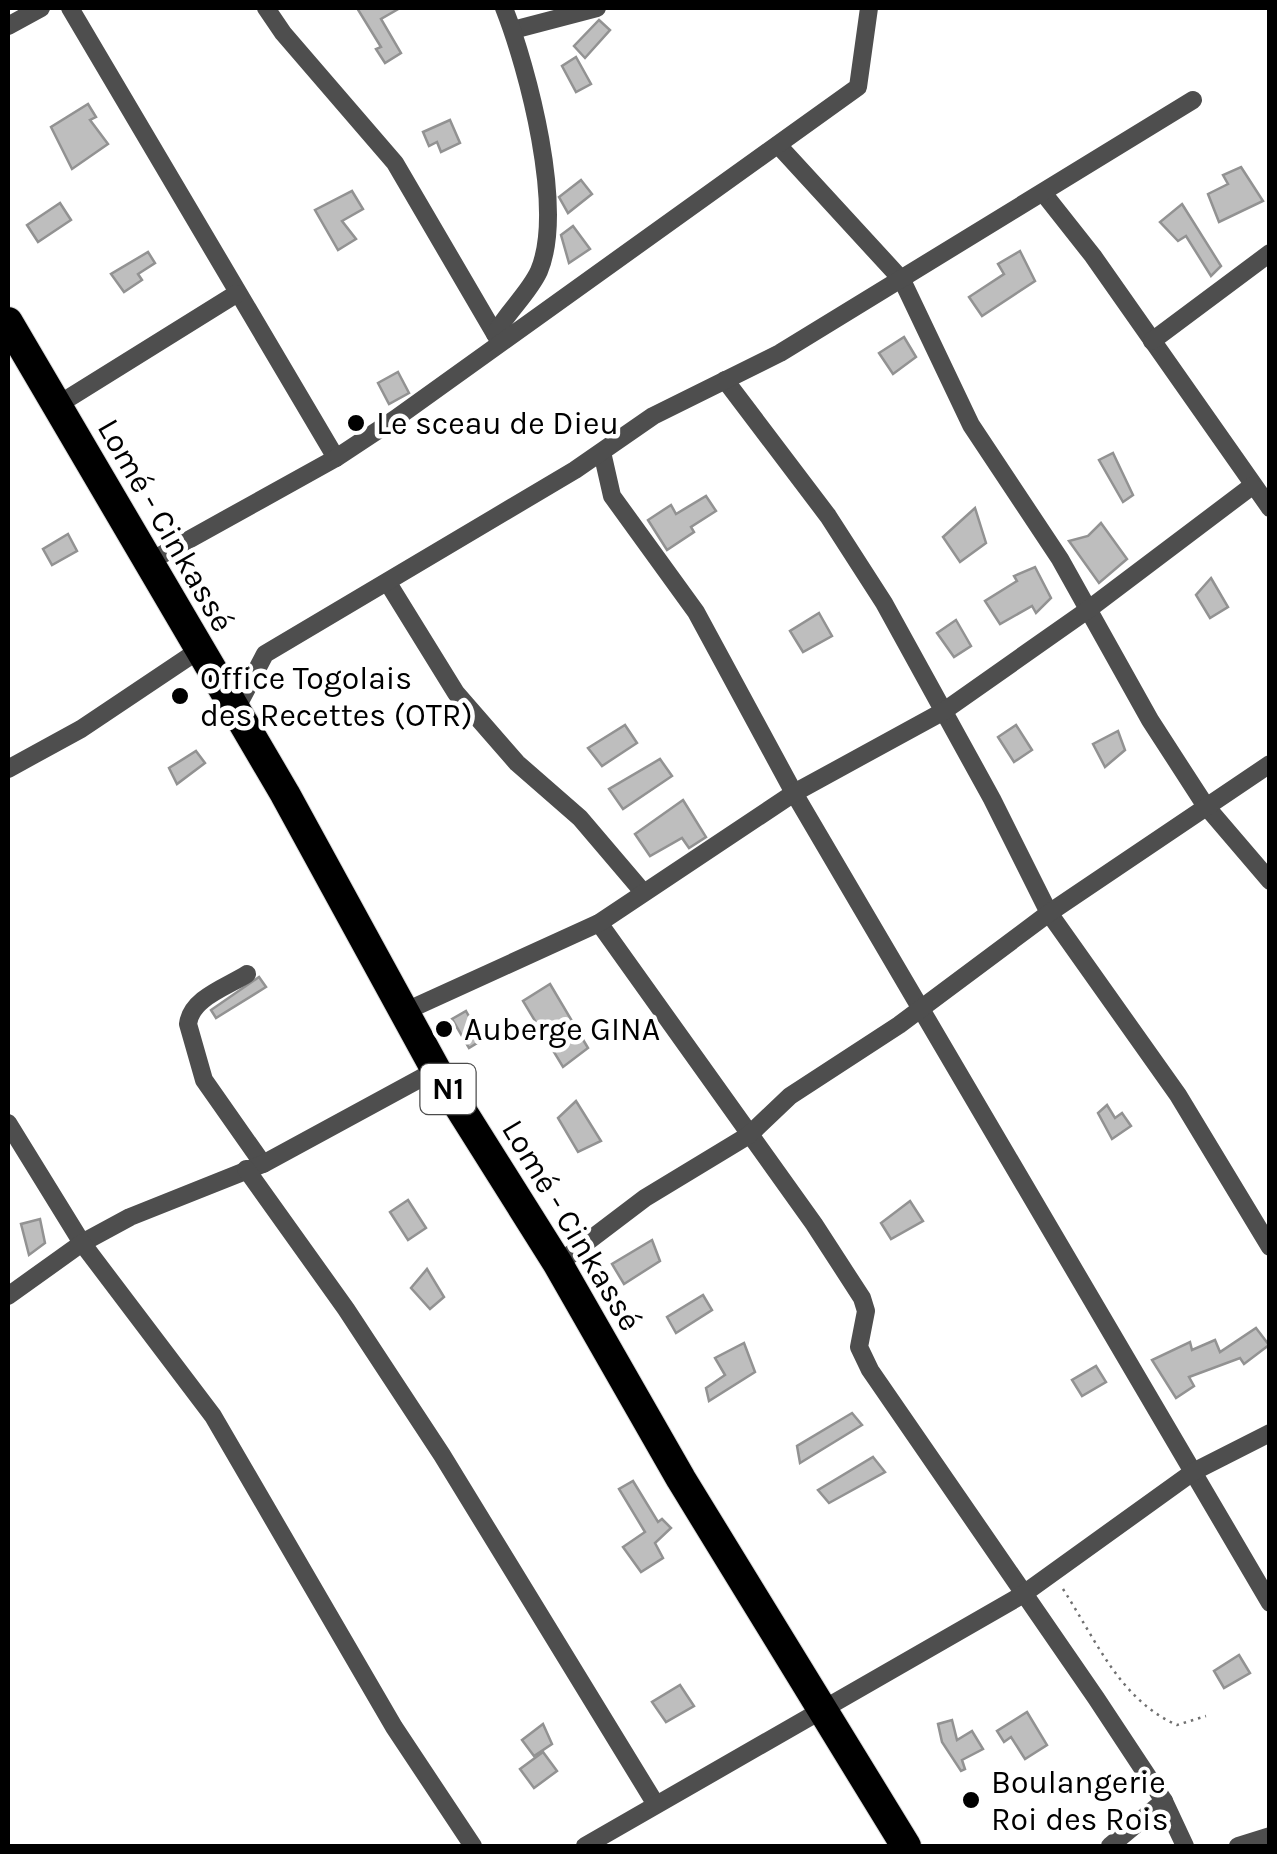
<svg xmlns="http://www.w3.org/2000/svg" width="1277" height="1854" font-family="Karla,sans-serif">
<rect width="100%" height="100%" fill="#fff"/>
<g fill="#bebebe" stroke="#929292" stroke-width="2.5">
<polygon points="357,8 400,8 381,19 401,53 385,63 376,49 381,47"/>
<polygon points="599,20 610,30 585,58 574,46"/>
<polygon points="576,57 591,84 576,92 562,66"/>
<polygon points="88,104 96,117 90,120 108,144 72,169 51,127"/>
<polygon points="450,120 460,143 441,152 437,142 429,146 423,132"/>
<polygon points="1241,167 1263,201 1219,222 1208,194 1228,184 1223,175"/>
<polygon points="581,180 592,194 568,213 559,197"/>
<polygon points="352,191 363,209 342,221 356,239 338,250 315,210"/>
<polygon points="60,203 71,220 38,242 27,225"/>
<polygon points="1182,204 1221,266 1211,276 1186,236 1178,241 1160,222"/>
<polygon points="573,226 590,249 569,263 561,235"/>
<polygon points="1020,251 1035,281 982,316 969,297 1004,274 998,264"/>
<polygon points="148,252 155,263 138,274 142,280 124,292 111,274"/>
<polygon points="904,337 916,357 893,374 879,353"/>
<polygon points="398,372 409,393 389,404 378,383"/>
<polygon points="1113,453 1133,495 1123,502 1099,460"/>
<polygon points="706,496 716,511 691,527 694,532 667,550 648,520 671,505 676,514"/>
<polygon points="975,508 986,543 960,562 943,537"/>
<polygon points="1101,523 1127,559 1099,583 1069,541 1088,536"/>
<polygon points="68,534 77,551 52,565 43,549"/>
<polygon points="1035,567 1051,598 1036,613 1032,606 1000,624 985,601 1017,581 1014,576"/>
<polygon points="1211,578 1228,607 1210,618 1196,595"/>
<polygon points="819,613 832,636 803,652 790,631"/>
<polygon points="956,620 971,646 954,657 937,633"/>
<polygon points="625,725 637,743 602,766 588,748"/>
<polygon points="1016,725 1032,750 1014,762 998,737"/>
<polygon points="1118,731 1125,750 1105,767 1093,744"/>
<polygon points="196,751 205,763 177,784 169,768"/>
<polygon points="660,759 672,776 623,809 609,789"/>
<polygon points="683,800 706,837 689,848 682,838 650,856 635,834"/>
<polygon points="259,977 266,987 216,1018 211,1010"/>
<polygon points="550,984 588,1048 563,1067 523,1001"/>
<polygon points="466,1011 482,1040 469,1048 452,1019"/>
<polygon points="576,1101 601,1141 578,1152 558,1118"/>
<polygon points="1107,1105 1115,1118 1122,1113 1131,1126 1112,1139 1098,1113"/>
<polygon points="408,1200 426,1228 408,1240 390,1212"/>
<polygon points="910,1201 923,1221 891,1239 881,1223"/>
<polygon points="40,1219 45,1243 29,1255 21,1224"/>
<polygon points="652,1240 660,1261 624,1284 612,1264"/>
<polygon points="427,1269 444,1297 430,1309 411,1288"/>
<polygon points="703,1295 712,1310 676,1333 667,1317"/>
<polygon points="1256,1328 1269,1345 1244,1364 1240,1358 1189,1377 1194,1386 1176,1398 1152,1360 1190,1342 1192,1350 1215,1340 1220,1352"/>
<polygon points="744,1343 755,1372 709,1401 706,1388 725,1375 715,1358"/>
<polygon points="1096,1366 1106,1382 1082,1396 1072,1380"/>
<polygon points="852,1413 862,1425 800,1463 797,1446"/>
<polygon points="873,1457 885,1472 829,1503 818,1490"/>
<polygon points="633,1481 658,1522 662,1519 671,1528 655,1543 663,1558 641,1572 623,1547 645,1532 619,1489"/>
<polygon points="1239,1655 1250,1673 1224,1688 1214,1671"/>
<polygon points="680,1685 694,1706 666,1722 652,1702"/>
<polygon points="1027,1712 1047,1745 1025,1759 1011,1737 1004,1742 997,1731"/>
<polygon points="952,1720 957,1740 972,1731 983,1749 962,1760 965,1769 961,1771 942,1742 938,1724"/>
<polygon points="543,1724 552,1744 534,1756 522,1740"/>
<polygon points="543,1752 557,1771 534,1788 520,1769"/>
</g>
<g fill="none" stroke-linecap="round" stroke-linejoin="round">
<g stroke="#dbdbdb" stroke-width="32">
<polyline id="highway" points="8,322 285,794 436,1070 558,1264 681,1479 906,1846"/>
</g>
<path stroke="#707070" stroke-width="2.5" stroke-dasharray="2.5 5" stroke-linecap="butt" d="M1063 1589C1096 1640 1120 1700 1177 1725L1206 1716"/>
<g stroke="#4e4e4e" stroke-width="18">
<polyline points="70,8 336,458"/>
<polyline points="266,8 283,33 395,163 495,334"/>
<polyline points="8,26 41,8"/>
<polyline points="513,30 597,8"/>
<polyline points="778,145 902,280 971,425 1060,559 1150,720 1205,805 1270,881"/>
<polyline points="1044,194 1093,256 1270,508"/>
<path d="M499 340 495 334C507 312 529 293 539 271 565 209 528 69 504 8"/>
<polyline points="1152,341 1270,253"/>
<polyline points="725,380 828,516 884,603 992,799 1049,913 1178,1095 1270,1247"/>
<polyline points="56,406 236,294"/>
<polyline points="602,452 612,496 696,612 794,793 1270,1603"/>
<polyline points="147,563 336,458 395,419 858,87 869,8"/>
<polyline points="388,583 456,693 517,763 580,818 643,892"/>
<polyline points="235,711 265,654 575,470 653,416 780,353 1193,100"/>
<polyline points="8,769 81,729 199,650"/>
<polyline points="599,923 814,1224 862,1298 866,1311 859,1347 870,1370 1096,1698 1164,1801 1185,1846"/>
<path d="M247 974C227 987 191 998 188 1024L204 1080 263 1164"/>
<polyline points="406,1011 599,923 794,793 944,711 1089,609 1252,486"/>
<polyline points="8,1123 82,1243 130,1217 263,1164 436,1070"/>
<polyline points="246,1169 346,1309 442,1455 655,1803"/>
<polyline points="558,1264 645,1198 749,1135 790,1096 899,1025 1049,913 1270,764"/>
<polyline points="8,1296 82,1243 213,1416 394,1727 473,1846"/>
<polyline points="585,1846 1022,1595 1193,1472 1270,1433"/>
<polyline points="1110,1846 1164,1801"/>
<polyline points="1238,1846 1270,1836"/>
</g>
<use href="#highway" stroke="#000" stroke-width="30"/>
</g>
<g fill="#000" stroke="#fff" stroke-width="4">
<circle cx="356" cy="423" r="10"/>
<circle cx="180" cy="696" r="10"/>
<circle cx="444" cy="1029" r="10"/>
<circle cx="971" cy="1800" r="10"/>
</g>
<g text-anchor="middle" stroke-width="9" stroke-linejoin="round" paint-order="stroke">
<rect fill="#fff" stroke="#4c4c4c" stroke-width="2.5" x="420.5" y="1064" width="55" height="50" rx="8"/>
<g font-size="30" font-weight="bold" fill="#000">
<text x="448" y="1099">N1</text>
</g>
<g font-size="32" fill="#000" stroke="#fff" text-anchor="start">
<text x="376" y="434">Le sceau de Dieu</text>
<text x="200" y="689">Office Togolais<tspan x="200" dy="37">des Recettes (OTR)</tspan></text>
<text x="464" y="1040">Auberge GINA</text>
<text x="991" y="1793">Boulangerie<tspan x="991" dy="37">Roi des Rois</tspan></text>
</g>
<g font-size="32" fill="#000" stroke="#fff">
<text transform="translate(166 525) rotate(60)" y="11">Lomé - Cinkassé</text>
<text transform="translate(572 1225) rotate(59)" y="11">Lomé - Cinkassé</text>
</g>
</g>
<rect width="1277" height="1854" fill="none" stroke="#000000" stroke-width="20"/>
</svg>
